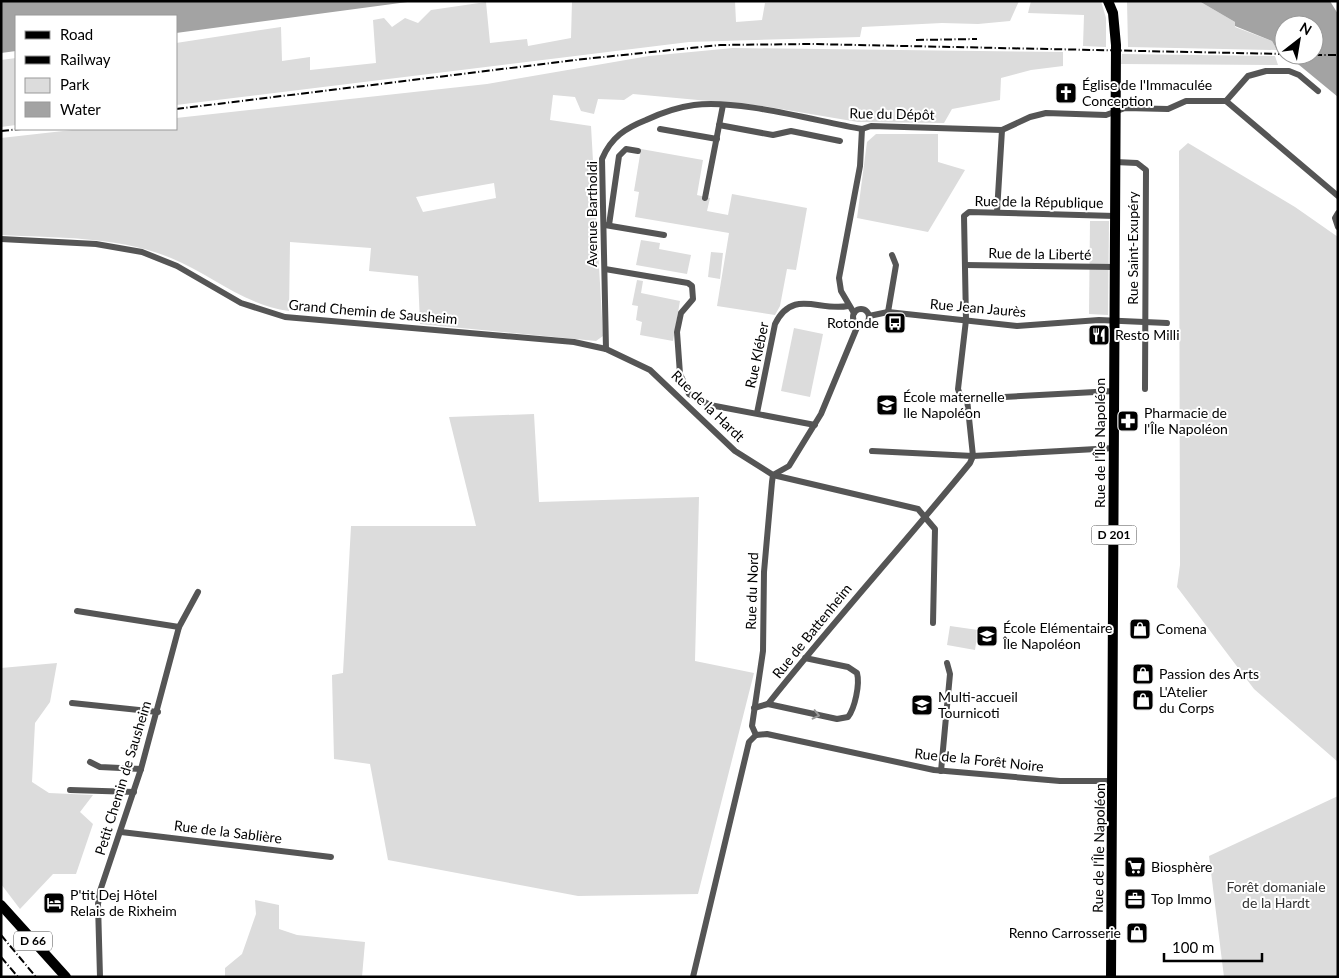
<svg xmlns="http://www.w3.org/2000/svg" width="1339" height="978" font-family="Lato,sans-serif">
<rect width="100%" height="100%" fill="#fff"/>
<g fill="#dcdcdc" fill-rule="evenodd">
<polygon points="572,1 735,1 736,22 762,20 765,3 1019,1 1010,21 978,24 942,23 862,27 860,37 689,42 176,105 176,43 281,27 282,61 310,57 310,70 376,63 373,20 384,18 392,27 405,18 418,23 431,10 486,2 490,43 527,39 528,46 571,38"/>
<polygon points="1031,1 1101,1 1106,18 1106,47 1083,46 1084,15 1028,13"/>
<polygon points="1127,1 1199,1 1235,22 1235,27 1272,41 1277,50 1128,47"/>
<path d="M733 48 1063 52V66L1031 70 1001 78 1000 100 952 109 944 123 858 122 763 106 633 94 624 100 598 99 594 114 581 111 575 97 553 95 550 120 591 126 603 336 596 341 420 324 418 276 369 271 371 248 290 242 289 311C244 305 212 275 171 258 118 236 58 238 1 235V138L81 129H176V118L487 84 649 56ZM494 183 496 198 423 212 416 197Z"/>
<polygon points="1122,54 1275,56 1278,65 1121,64"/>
<polygon points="16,58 16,125 1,127 1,60"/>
<polygon points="876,134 938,134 938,162 965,170 928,232 857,218 867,142"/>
<polygon points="1188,143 1295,207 1338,237 1338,762 1254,689 1177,587 1180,565 1179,151"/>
<polygon points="641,149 703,160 697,195 710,198 707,211 728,215 732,194 807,208 796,270 787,269 780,306 775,315 717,306 729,233 635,217 639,192 634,191"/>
<polygon points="1090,221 1109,221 1108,315 1089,314"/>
<polygon points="641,240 660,243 659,249 691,255 687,274 636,265"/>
<polygon points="711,252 723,253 720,279 708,277"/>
<polygon points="637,280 643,281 641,293 680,301 673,341 640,335 642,322 636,320 638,306 632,305"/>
<polygon points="794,328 823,334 810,397 781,391"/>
<polygon points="534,414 539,502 699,497 695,661 754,673 698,894 578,896 388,860 370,764 334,759 332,675 343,673 351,526 476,526 449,417"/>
<polygon points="950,626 978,630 975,650 947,645"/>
<polygon points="57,663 50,702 35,723 32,782 49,793 93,795 80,812 93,824 76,874 53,874 20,909 1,884 1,668"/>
<polygon points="1338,796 1338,977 1224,977 1209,856"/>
<polygon points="255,900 279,905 279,929 297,935 365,942 362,977 225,977 225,968 242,954 256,914"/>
</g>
<g fill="#a3a3a3">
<polygon points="1,1 415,1 176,33 176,16 16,16 16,51 1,53"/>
<polygon points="1199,1 1330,1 1338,14 1338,97 1287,55 1314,55 1314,25 1284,25 1284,53 1277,50 1272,41 1235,26 1235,22"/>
</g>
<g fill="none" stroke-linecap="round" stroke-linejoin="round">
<g stroke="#555" stroke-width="6">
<polyline points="1226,101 1248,76 1266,71 1289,71 1299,75 1318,91"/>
<polyline points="719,125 773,135 791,131 840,141"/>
<polyline points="660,129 717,139"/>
<polyline points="1115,162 1137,163 1146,170 1145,389"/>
<polyline points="705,198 723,105"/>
<polyline points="997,212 1002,130"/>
<polyline points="1338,213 1335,218 1338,227"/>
<polyline points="605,225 664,235"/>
<polyline points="609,225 619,156 626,149 638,151"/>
<polyline points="1,239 96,244 142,252 177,266 241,303 285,317 574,342 606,349 650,370 735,451 773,475 918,509 935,529 933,623"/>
<polyline points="965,265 1115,267"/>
<polyline points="605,269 688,283 692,286 693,299 681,313 677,332 680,374 689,394 710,405 815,425"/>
<circle cx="861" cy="317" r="8"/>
<polyline points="888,312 896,265 892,255"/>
<polyline points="854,313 841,291 839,278 860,166 862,129"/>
<polyline points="869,316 888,312 1017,326 1099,320 1167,323"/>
<path d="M606 349 602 159C611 137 626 128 646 120 661 113 679 107 694 105 739 99 815 121 862 129L871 126 1002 130 1030 117 1046 113 1106 115 1125 108 1168 109 1186 101H1226L1338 196"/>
<polyline points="967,399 1114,391"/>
<path d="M757 413 775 324C793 288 819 312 848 306"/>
<polyline points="872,451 973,456 967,399 960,395 958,389 966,320 964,216 969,212 1115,216"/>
<polyline points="77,611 179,627"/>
<polyline points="72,703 158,712"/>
<path d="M768 704 837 719 848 717C855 708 860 684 857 673L848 667 805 658"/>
<path d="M754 708 768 704C833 622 904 544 970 463L973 456 1114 448"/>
<polyline points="756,735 752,726 763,651 764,572 772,482 773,475 789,466 821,414 858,325"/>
<polyline points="756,735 767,734 934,770 1060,781 1113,781"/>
<polyline points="90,762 100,767 141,769"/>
<polyline points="941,771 950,674 947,663"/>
<polyline points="70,790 134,792"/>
<polyline points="121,832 331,857"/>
<polyline points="100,977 98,904 100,891 141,769 179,627 198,592"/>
<polyline points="693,977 749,742 756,735"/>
</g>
<g stroke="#000" stroke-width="10">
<polyline points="1108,1 1113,13 1116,45 1111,977"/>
<polyline points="1,905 66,977"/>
</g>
<g stroke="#000" stroke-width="2" stroke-dasharray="8 2.5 1 2.5" stroke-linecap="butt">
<polyline points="916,40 977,39"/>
<polyline points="1314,55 1338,55"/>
<polyline points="176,109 584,59 720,45 811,44 1284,54"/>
<polyline points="1,131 21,129"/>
<polyline points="1,935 36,977"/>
<polyline points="1,957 18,977"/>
</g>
</g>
<defs><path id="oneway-chevron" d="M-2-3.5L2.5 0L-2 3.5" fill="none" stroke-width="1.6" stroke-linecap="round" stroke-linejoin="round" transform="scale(1.25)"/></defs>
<use stroke="#999" href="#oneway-chevron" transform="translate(816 715) rotate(13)"/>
<defs>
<g id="church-square" transform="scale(1.125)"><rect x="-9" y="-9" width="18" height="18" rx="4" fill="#000" stroke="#fff"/><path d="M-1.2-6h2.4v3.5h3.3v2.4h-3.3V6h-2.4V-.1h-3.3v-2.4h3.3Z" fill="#fff"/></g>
<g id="bus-square" transform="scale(1.125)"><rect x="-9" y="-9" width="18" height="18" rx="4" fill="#000" stroke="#fff"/><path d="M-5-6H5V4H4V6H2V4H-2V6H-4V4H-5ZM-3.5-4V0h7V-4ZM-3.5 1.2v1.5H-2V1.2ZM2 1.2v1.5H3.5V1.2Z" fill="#fff"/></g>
<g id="restaurant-square" transform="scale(1.125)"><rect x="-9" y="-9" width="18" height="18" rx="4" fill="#000" stroke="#fff"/><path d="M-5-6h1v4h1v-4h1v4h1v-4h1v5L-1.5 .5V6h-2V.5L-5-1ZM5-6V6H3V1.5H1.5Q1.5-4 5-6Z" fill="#fff"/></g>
<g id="school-square" transform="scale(1.125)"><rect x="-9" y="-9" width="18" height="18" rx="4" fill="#000" stroke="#fff"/><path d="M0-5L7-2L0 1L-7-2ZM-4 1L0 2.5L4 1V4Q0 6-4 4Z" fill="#fff"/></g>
<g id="pharmacy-square" transform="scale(1.125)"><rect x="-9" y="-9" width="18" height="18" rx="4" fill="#000" stroke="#fff"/><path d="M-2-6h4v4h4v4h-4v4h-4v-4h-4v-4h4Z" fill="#fff"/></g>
<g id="shop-square" transform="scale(1.125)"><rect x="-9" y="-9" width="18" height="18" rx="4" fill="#000" stroke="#fff"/><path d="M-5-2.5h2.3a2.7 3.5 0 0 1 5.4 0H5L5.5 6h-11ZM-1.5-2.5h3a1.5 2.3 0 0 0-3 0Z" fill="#fff"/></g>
<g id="supermarket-square" transform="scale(1.125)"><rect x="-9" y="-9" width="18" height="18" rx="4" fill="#000" stroke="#fff"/><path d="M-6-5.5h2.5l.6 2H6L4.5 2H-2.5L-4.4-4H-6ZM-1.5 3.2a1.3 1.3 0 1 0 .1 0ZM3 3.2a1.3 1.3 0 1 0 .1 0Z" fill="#fff"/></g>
<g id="office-square" transform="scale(1.125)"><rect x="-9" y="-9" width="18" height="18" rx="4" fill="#000" stroke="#fff"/><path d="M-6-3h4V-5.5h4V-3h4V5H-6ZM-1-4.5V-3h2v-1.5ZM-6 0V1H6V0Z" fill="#fff"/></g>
<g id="hotel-square" transform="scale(1.125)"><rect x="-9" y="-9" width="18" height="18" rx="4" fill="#000" stroke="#fff"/><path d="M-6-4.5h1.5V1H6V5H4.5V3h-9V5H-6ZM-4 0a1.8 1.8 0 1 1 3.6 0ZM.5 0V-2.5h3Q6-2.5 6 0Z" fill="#fff"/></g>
</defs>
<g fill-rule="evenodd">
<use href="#church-square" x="1066" y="93"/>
<use href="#bus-square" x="895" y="323"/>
<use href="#restaurant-square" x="1099" y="335"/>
<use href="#school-square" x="887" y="405"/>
<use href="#pharmacy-square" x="1128" y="421"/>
<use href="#shop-square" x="1140" y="629"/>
<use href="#school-square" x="987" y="636"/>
<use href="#shop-square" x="1143" y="674"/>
<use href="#shop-square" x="1143" y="700"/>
<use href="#school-square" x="922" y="705"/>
<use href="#supermarket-square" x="1135" y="867"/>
<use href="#office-square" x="1135" y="899"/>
<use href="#hotel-square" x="54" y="903"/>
<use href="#shop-square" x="1137" y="933"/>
</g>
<g text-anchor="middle" stroke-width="4" stroke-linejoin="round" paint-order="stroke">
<g fill="#fff" stroke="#4c4c4c" stroke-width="1">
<rect x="1091.5" y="525.5" width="45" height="19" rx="4"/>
<rect x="14" y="931.5" width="38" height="19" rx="4"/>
</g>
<g font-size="12" font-weight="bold" fill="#000">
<text x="1114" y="539">D 201</text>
<text x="33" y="945">D 66</text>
</g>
<g font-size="14" fill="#000" stroke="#fff" text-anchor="start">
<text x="1082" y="90">Église de l'Immaculée<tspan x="1082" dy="16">Conception</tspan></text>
<text x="879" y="328" text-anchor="end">Rotonde</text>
<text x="1115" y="340">Resto Milli</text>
<text x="903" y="402">École maternelle<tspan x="903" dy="16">Ile Napoléon</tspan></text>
<text x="1144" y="418">Pharmacie de<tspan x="1144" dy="16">l'Île Napoléon</tspan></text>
<text x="1003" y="633">École Elémentaire<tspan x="1003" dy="16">Île Napoléon</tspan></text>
<text x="1156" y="634">Comena</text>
<text x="1159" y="679">Passion des Arts</text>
<text x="1159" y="697">L'Atelier<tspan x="1159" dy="16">du Corps</tspan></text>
<text x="938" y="702">Multi-accueil<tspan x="938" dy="16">Tournicoti</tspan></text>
<text x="1151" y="872">Biosphère</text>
<text x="70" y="900">P'tit Dej Hôtel<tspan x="70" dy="16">Relais de Rixheim</tspan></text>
<text x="1151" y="904">Top Immo</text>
<text x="1121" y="938" text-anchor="end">Renno Carrosserie</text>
</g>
<g font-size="14" fill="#000" stroke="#fff">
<text transform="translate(892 114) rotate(1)" y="5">Rue du Dépôt</text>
<text transform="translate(1039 202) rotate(1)" y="5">Rue de la République</text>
<text transform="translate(592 214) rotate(-90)" y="5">Avenue Bartholdi</text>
<text transform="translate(1133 248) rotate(-90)" y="5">Rue Saint-Exupéry</text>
<text transform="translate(1040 254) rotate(1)" y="5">Rue de la Liberté</text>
<text transform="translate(978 308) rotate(5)" y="5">Rue Jean Jaurès</text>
<text transform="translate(373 312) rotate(5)" y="5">Grand Chemin de Sausheim</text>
<text transform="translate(757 355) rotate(-78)" y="5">Rue Kléber</text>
<text transform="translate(708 406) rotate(44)" y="5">Rue de la Hardt</text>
<text transform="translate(1100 443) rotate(-90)" y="5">Rue de l'Île Napoléon</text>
<text transform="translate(752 591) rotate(-88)" y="5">Rue du Nord</text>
<text transform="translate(812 631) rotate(-51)" y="5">Rue de Battenheim</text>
<text transform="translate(979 760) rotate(6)" y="5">Rue de la Forêt Noire</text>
<text transform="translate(123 778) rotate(-73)" y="5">Petit Chemin de Sausheim</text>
<text transform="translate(228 832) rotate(7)" y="5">Rue de la Sablière</text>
<text transform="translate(1099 848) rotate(-89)" y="5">Rue de l'Île Napoléon</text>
</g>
<g font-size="14" fill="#333" stroke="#fff">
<text x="1276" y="892">Forêt domaniale<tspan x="1276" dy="16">de la Hardt</tspan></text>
</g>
</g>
<rect width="1339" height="978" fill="none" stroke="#000000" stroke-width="5"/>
<rect x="15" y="15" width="162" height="115" fill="#ffffff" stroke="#999999"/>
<rect x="25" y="31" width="25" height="8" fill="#000000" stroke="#999999"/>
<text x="60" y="40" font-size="15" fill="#000000">Road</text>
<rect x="25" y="56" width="25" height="8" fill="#000000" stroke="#999999"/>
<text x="60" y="65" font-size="15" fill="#000000">Railway</text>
<rect x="25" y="78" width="25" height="15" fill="#dcdcdc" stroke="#999999"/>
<text x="60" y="90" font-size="15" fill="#000000">Park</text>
<rect x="25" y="102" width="25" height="15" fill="#a3a3a3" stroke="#999999"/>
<text x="60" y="115" font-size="15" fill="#000000">Water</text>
<g transform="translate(1299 40) rotate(31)"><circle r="24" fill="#ffffff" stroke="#999999"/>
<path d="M0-4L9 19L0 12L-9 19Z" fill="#000000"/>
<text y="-8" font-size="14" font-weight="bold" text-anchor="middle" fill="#000000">N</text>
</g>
<path d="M1164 953v8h98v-8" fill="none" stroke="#000000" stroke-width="2.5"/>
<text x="1172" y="953" font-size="15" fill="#000000" stroke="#ffffff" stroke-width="4" paint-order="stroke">100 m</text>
</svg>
